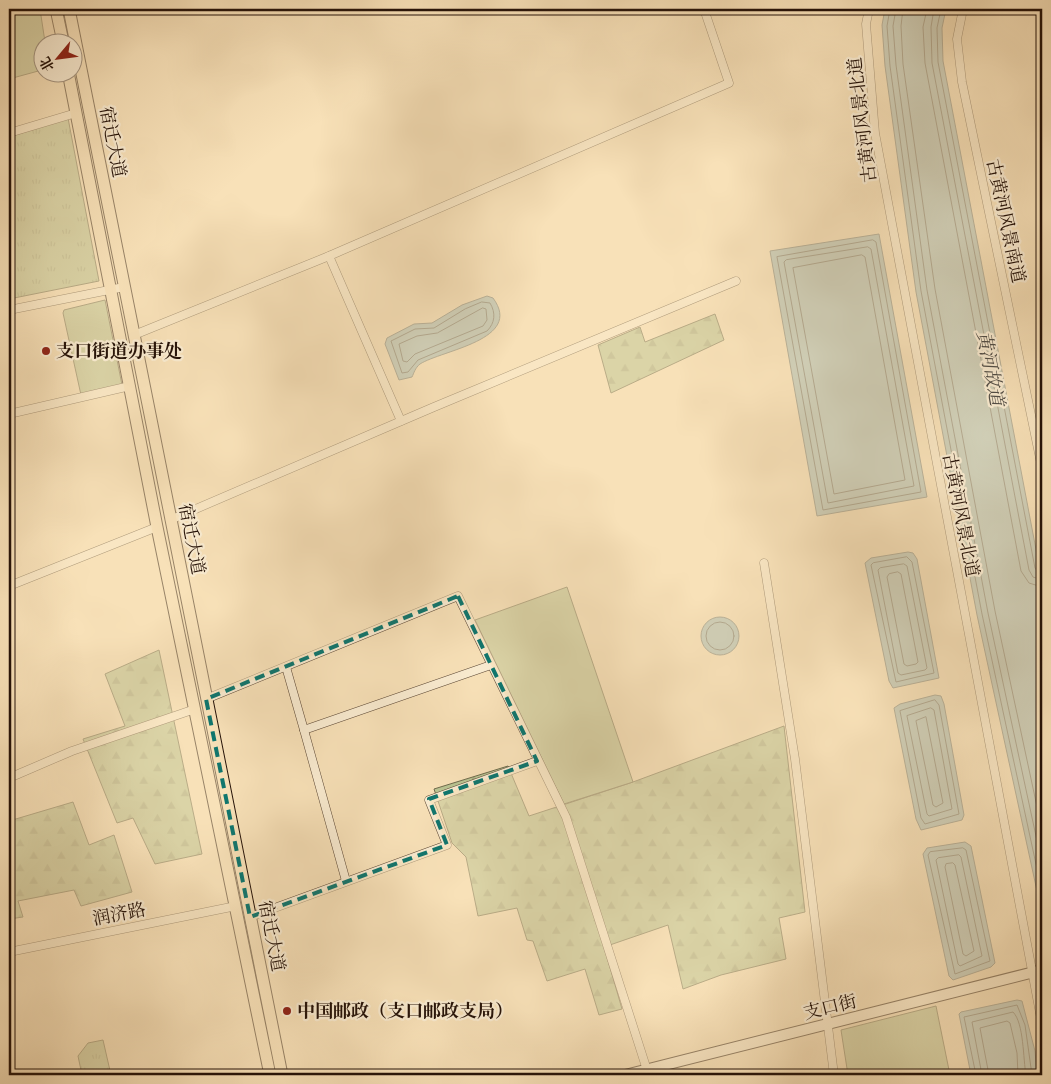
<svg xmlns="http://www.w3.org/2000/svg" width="1051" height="1084" font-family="'Sorts Mill Goudy','Noto Serif SC',serif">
<defs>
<pattern id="grass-tufts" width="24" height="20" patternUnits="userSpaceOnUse" patternTransform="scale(1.25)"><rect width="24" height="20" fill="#b9c492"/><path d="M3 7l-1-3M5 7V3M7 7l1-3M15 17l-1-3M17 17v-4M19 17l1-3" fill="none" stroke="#9fa77c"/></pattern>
<pattern id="forest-firs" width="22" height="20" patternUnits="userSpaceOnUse" patternTransform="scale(1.25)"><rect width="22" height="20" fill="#b9c492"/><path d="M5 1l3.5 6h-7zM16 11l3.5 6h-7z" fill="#9fa77c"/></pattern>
</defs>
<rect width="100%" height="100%" fill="#f8e1b8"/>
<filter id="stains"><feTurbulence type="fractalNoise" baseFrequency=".004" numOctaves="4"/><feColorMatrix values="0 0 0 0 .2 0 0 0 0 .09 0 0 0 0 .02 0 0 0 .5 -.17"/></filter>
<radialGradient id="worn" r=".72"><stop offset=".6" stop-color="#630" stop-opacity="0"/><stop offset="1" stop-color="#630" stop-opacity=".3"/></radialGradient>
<g fill="url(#grass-tufts)" stroke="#6f6b4d">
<polygon points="68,118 99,281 9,299 9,137"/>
<polygon points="103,1040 111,1075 82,1075 78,1056 88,1043"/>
</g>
<g fill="url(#forest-firs)" stroke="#6f6b4d">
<polygon points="715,314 724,340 611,393 598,345 640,327 645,342"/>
<polygon points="159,650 202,854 155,864 133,818 117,823 83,739 125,726 105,674"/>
<polygon points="784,726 805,912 779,918 786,959 721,975 683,989 668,925 604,947 622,1009 599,1015 585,969 547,981 533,941 527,940 517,908 478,916 466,857 452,843 434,789 508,766 529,816 633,782"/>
<polygon points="73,802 89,845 114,835 132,892 81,906 74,890 18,901 23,917 9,919 9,821"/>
</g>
<g fill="#b9c492" stroke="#6f6b4d">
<polygon points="9,9 40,9 45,42 42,42 42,70 9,79"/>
<polygon points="105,300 122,385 81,395 63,313 64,310"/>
<polygon points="567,587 633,782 564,804 475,620"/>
<polygon points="936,1006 950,1075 848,1075 841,1030"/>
</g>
<g fill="#a2bbb9" stroke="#707772">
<polygon points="885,9 946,9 942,28 943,61 1042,581 1042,914 977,615 916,292 885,66 882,25"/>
<polygon points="879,234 927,497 817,516 770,251"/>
<path d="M487 296 493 298C524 340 442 350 420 364 415 368 414 373 412 377L399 380 385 344 387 338 414 324 432 323 462 305Z"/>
<polygon points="908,552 913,553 917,559 939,678 893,688 889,681 865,563 871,558"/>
<circle cx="720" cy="636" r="19"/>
<polygon points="935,695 941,696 944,704 964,815 962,820 921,830 916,819 894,708 900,704"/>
<polygon points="965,842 971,846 995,963 991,967 953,980 949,976 923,854 927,848"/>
<polygon points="1017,1000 1022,1001 1035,1051 1037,1075 971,1075 959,1014 961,1012"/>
</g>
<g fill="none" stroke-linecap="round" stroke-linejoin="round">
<g stroke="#646660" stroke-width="1">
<polyline points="890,9 887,26 890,66 921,291 982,614 1042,892"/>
<polyline points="896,9 893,26 896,65 927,290 988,613 1042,864"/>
<polyline points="903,9 901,26 903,64 935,289 995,611 1042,830"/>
<polyline points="927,9 923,27 925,63 1021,571 1029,583 1042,587"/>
<polyline points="934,9 931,27 932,63 1029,570 1033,577 1042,580"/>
<polyline points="941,9 937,28 938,62 1035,568 1038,572 1042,573"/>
<polygon points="873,240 876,242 921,492 823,510 777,257"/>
<polygon points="868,247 871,249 914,486 828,503 784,262 786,260"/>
<polygon points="862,255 865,257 905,480 834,494 793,268"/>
<path d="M482 302 490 303C496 313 495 323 487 331L418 360 408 372 402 373 391 341 415 329 434 328 465 309Z"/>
<polygon points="483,308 486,309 487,320 483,326 415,354 407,362 403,361 399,344 417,336 437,333"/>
<polygon points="907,557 912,562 934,673 896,682 871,565 873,563"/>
<polygon points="904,564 907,566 927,668 925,670 901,675 898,673 878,570 880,568"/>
<polygon points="898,572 901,574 918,662 916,664 907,666 904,664 887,577 889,574"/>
<circle cx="720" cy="636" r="14"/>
<polygon points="935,700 939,705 959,814 925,824 921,818 900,711"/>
<polygon points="931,708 934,710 952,809 929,816 927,814 907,716"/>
<polygon points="926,717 943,803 936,807 933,805 916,721"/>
<polygon points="963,848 966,850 990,961 955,974 928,855 930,852"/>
<polygon points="959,855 961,857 982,956 960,966 958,964 936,860 938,858"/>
<polygon points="953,863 955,865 974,951 966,956 963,954 945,867 946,864"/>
<polyline points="976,1075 964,1017 1017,1005 1025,1025 1032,1075"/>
<path d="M982 1075 972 1022 1013 1012C1024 1023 1023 1059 1026 1075"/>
<polyline points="989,1075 980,1028 1007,1021 1010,1023 1017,1053 1018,1075"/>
</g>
<g stroke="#5a4634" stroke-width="9">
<g id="street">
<polyline points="869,9 866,24 875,133 1042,1024"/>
<polyline points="963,9 957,39 962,82 1042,468"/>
<polyline points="9,133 76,113"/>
<polyline points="329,256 401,421"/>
<polyline points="9,310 124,287"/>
<polyline points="134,335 329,256 729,83 704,9"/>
<polyline points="9,414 130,386"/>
<polyline points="170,520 434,407 736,281"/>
<polyline points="764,563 795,759 834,1075"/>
<polyline points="9,586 157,527"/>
<polyline points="286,667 304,730 491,665"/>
<polyline points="206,699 458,596 566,817 647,1070"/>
<polyline points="304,730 346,881"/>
<polyline points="9,778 72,751 195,709"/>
<polyline points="250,917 447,845 429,800 537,761"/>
<polyline points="9,952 236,906"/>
</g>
</g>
<g stroke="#251208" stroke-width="12">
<polyline id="secondary" points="625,1075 1042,970"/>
</g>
<g stroke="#251208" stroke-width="13">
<g id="primary">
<polyline points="56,9 63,42"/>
<polyline points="69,9 282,1075"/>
<polyline points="68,72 157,527 270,1075"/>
</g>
</g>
<use href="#street" stroke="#faecd1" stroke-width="8"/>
<use href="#secondary" stroke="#faecd1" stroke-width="10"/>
<use href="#primary" stroke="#f8e1b8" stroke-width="11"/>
</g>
<path d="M0 0H1051V1084H0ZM458 596 537 761 429 799 447 845 250 917 206 699Z" fill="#f8e1b8" fill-opacity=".55" fill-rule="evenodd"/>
<path fill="none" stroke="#0f766e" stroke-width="4" stroke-dasharray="10 6" stroke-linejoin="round" d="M458 596 537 761 429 799 447 845 250 917 206 699Z"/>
<g fill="#8f2418" stroke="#faecd1" stroke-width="2">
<circle cx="46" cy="351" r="5"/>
<circle cx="287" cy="1011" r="5"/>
</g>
<g text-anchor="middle" stroke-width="4.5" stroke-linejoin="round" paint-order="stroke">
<g font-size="18" fill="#251208" stroke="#faecd1">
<text transform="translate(862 120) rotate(-97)" y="6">古黄河风景北道</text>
<text transform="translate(113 142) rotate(79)" y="6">宿迁大道</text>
<text transform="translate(1006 221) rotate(78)" y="6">古黄河风景南道</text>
<text transform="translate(961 515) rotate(79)" y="6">古黄河风景北道</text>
<text transform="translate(192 539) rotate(79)" y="6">宿迁大道</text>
<text transform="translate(119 914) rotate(-11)" y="6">润济路</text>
<text transform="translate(272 936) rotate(79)" y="6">宿迁大道</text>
<text transform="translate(830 1007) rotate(-14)" y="6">支口街</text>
</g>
<g font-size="18" font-weight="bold" fill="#251208" stroke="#faecd1" text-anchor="start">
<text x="56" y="357">支口街道办事处</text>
<text x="297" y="1017">中国邮政（支口邮政支局）</text>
</g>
<g font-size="19" font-style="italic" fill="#514d46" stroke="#faecd1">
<text transform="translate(991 368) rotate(79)" y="7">黄河故道</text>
</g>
</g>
<rect width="1051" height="1084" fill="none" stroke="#f8e1b8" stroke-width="30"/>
<rect x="10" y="10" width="1031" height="1064" fill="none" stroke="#251208" stroke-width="2.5"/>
<rect x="15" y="15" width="1021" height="1054" fill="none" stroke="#251208"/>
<g transform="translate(58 58) rotate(241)"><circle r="24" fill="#faecd1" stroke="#a59581"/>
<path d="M0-4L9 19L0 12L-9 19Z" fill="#8f2418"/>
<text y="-8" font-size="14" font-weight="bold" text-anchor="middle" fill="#251208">北</text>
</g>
<rect width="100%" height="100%" filter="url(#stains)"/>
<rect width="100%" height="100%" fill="url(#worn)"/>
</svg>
